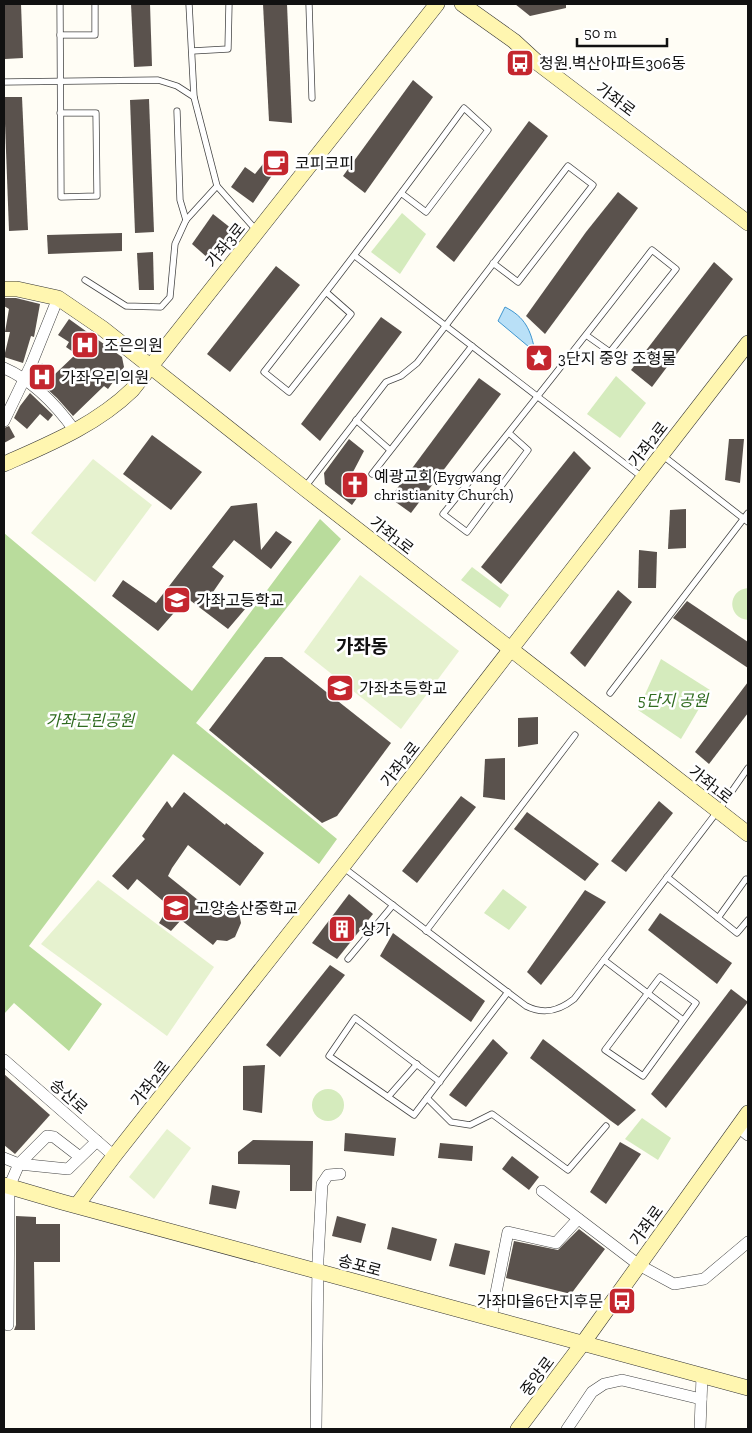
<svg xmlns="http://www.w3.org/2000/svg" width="752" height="1433" font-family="'Zilla Slab','Noto Sans KR',serif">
<rect width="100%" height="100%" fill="#fffdf5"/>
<g fill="#d5ebbd">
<polygon points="402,213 426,234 400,274 371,252"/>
<polygon points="616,376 646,403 620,438 587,414"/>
<polygon points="472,567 509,595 500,608 461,580"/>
<path d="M748 588V620C727 618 727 590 748 588Z"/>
<polygon points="661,659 710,690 681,739 638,710"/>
<polygon points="503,889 527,907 509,930 484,913"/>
<circle cx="328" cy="1105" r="16"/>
<polygon points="642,1118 671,1138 658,1160 625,1139"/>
</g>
<polygon fill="#b9dc9c" points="320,519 341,539 196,723 337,839 319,864 173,754 29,946 102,1004 69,1051 14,1003 4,1014 4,533 192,691"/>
<g fill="#e6f2cf">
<polygon points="93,459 152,505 95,582 31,533"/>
<polygon points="360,575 459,651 401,729 304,652"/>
<polygon points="98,880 214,967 167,1036 41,944"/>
<polygon points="167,1129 191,1148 154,1199 129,1177"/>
</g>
<path fill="#b9e0f7" stroke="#3f96cf" d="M505 307C525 317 531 330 535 352L498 321Z"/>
<g fill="#5a524d">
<polygon points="4,4 21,4 23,58 5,59"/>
<polygon points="131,4 150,4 152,66 134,67"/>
<polygon points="263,4 287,4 292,123 269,121"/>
<polygon points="515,4 566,4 566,8 530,16"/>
<polygon points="413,80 433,97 365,193 343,176"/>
<polygon points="4,97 22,97 28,230 9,231"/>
<polygon points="149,99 154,232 135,233 130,100"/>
<polygon points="529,121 548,136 454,262 436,247"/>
<polygon points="263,164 275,171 253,203 231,187 245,167 255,174"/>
<polygon points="618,192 638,208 545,334 526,316 586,232"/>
<polygon points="213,214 232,229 209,259 192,244"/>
<polygon points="122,233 122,251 48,254 47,235"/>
<polygon points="153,252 154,290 139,290 137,253"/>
<polygon points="714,262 733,279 652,387 631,370"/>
<polygon points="276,266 300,285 230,372 207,354"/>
<polygon points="4,298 16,298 40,304 34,337 31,336 23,363 4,357 10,332 5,332 9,309 4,306"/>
<polygon points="381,317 402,332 320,441 301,424"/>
<polygon points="69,319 122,357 124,367 108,389 104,386 73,416 57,398 34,377 42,363 54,375 76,354 66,347 69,342 58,335"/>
<polygon points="479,378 501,394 411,513 390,498"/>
<polygon points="30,393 53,415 48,421 40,414 27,429 14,418 20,406"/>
<polygon points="9,426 15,437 4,443 4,428"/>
<polygon points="152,435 202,472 171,510 123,474"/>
<polygon points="349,439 364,451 353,472 366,485 352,505 325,484 324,473"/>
<polygon points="729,439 744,439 740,483 725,480"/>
<polygon points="574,451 591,468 501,584 481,567"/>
<polygon points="257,503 261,550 276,531 292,542 271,569 234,540 212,567 224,576 213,592 232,607 238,600 246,608 228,629 187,598 158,631 112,596 123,580 156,603 231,506"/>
<polygon points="686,509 686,548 668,549 670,510"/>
<polygon points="639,550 657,552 656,588 638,588"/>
<polygon points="618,590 632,602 585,667 570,653"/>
<polygon points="687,601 748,642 748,668 673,618"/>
<polygon points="265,657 282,657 391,743 337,816 322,823 209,730"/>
<polygon points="748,682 748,713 709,764 695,752"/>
<polygon points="538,717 538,744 518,747 518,718"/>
<polygon points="505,758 505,800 483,797 485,759"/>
<polygon points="184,792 225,825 226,823 264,853 240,886 188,845 172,868 168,876 208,908 214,903 228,904 239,913 241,923 235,937 227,941 217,940 213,945 181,920 171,931 159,923 169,906 137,879 128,890 112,876 145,839 142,836 167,801 172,808"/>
<polygon points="461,796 476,807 417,883 402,871"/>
<polygon points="659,801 673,813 626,872 611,861"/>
<polygon points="527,812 599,864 585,881 514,829"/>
<polygon points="585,890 606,902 541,985 527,972"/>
<polygon points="349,894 373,914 337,959 312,943"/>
<polygon points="660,913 732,963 717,984 648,930"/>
<polygon points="393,933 485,1001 471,1022 380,956"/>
<polygon points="330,965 345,975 280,1057 266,1045"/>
<polygon points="731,989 748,1002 666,1108 651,1094"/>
<polygon points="493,1039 508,1053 466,1107 449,1095"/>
<polygon points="543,1039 636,1110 618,1126 611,1121 530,1058"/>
<polygon points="265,1065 262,1113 243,1110 243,1066"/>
<polygon points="4,1074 50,1115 15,1154 4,1145"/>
<polygon points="345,1133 396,1138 394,1156 344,1151"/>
<polygon points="253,1140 313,1141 312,1191 290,1191 290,1165 238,1164 238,1152"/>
<polygon points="620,1142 641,1154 606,1204 590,1192"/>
<polygon points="440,1143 473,1146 472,1161 438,1158"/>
<polygon points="512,1156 539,1177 529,1190 502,1169"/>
<polygon points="212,1185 240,1191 236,1209 209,1204"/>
<polygon points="16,1216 36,1217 36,1224 60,1224 60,1262 34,1262 35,1330 14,1330 16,1325"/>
<polygon points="337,1216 366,1224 361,1243 332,1236"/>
<polygon points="392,1227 437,1239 431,1261 387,1249"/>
<polygon points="579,1229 605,1249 571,1294 506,1278 514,1241 558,1250"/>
<polygon points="455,1243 490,1251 485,1275 449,1266"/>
</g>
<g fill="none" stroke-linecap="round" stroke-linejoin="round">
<g stroke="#444" stroke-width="7">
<g id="lane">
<polyline points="60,4 61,197 97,196 96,113 60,113"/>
<polyline points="189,4 194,97"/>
<polyline points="309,4 312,98"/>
<polyline points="60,35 95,35 95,4"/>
<polyline points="192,51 228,49 229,4"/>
<polyline points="4,82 158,80 177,86 194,97 217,186 256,230"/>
<polyline points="177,111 180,200 186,220"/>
<polyline points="355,256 642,477"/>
<polyline points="85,280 126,306 161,307 170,297 175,244 186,220 217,186"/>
<path d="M326 292 351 314 289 392 264 372C332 285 399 197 464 108L488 130 426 212 401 193"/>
<polyline points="356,420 390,450"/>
<path d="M509 433 528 450 467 532 443 514C514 427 583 339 652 250L676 269 610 352 586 335"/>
<polyline points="662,455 748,522"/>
<polyline points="372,474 472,346"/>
<polyline points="305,487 386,382 401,376 417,363 568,166 593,185 518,282 493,263"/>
<polyline points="610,693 748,513"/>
<path d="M344 868 526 1006C544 1015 559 1011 574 999L723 804 748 768"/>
<polyline points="667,877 737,933 748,920"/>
<polyline points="718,918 746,879 748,880"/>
<polyline points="426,931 575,735"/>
<polyline points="348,959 393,905"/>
<polyline points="604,960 683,1020"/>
<polygon points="660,977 696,1003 643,1076 605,1050"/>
<polyline points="440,1082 355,1018 329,1056 414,1115 508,992"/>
<polyline points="388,1097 417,1064"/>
<polyline points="427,1098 451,1122 470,1125 492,1114 568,1170 606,1126"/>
</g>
</g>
<g stroke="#444" stroke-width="12">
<g id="street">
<path d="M4 368C32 380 57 406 75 431"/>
<polyline points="4,421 31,365 58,298"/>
<polyline points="4,1060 114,1156"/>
<polyline points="738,1127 748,1135"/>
<polyline points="4,1158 19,1164 68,1169 97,1141"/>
<polyline points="542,1191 639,1265 674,1284 704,1279 748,1242"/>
<polyline points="491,1318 508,1232 556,1243 578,1219"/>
<polyline points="8,1325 9,1187 19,1164 47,1136 54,1137 80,1157"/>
<polyline points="316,1429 318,1259 322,1184 328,1175 340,1174"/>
<polyline points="567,1429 592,1392 604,1384 622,1380 701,1399"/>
<polyline points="700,1429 702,1376"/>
</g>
</g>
<g stroke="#333" stroke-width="16">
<g id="secondary">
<polyline points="462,4 514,41 539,64 748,223"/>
<polyline points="4,289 17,289 58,298 102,328 304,488 748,834"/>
<path d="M4 464C49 444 96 425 132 390L437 4"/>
<polyline points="4,1185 62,1202 748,1388"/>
<polyline points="77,1205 114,1156 342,867 748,343"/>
<polyline points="518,1429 583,1343 748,1113"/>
</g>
</g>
<use href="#lane" stroke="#fff" stroke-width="5.5"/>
<use href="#street" stroke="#fff" stroke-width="11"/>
<use href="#secondary" stroke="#fff6b0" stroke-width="15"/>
</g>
<defs>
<g id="bus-square" transform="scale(1.4375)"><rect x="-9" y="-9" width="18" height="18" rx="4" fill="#c4262e" stroke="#fff"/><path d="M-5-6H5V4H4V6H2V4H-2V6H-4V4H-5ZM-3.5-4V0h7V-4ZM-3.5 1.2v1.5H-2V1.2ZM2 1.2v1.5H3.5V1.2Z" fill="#fff"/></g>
<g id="cafe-square" transform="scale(1.4375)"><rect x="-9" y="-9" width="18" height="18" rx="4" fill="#c4262e" stroke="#fff"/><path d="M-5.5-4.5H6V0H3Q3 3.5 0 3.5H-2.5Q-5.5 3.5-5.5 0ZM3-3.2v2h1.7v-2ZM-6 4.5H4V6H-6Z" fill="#fff"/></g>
<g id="hospital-square" transform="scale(1.4375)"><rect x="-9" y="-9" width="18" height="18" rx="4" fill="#c4262e" stroke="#fff"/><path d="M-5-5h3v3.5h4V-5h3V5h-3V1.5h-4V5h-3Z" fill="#fff"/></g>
<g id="sight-square" transform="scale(1.4375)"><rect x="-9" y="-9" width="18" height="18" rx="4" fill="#c4262e" stroke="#fff"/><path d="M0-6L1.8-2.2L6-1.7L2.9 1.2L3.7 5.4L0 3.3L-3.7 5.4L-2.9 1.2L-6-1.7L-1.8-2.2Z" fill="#fff"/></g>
<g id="church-square" transform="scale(1.4375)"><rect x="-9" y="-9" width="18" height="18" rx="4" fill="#c4262e" stroke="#fff"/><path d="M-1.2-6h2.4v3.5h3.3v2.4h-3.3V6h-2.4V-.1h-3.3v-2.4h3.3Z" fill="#fff"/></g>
<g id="school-square" transform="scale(1.4375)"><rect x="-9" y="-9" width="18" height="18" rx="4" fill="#c4262e" stroke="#fff"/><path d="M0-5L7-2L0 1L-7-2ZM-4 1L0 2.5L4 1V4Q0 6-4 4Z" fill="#fff"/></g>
<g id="building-square" transform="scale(1.4375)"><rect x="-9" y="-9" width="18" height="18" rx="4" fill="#c4262e" stroke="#fff"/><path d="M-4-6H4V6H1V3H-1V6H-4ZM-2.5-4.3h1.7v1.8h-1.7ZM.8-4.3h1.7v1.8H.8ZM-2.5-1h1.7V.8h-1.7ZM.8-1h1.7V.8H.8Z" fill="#fff"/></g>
</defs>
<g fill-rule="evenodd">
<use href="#bus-square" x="520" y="63"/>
<use href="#cafe-square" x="276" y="163"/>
<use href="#hospital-square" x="85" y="345"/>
<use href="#sight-square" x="539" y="358"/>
<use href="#hospital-square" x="42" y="377"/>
<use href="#church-square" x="355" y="485"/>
<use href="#school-square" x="177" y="600"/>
<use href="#school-square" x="340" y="688"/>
<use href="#school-square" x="176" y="908"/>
<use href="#building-square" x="342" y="929"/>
<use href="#bus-square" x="622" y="1301"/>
</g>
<g text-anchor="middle" stroke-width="5" stroke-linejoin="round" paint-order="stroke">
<g font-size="16" fill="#111" stroke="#fff" text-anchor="start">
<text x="539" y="69">청원.벽산아파트306동</text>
<text x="295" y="169">코피코피</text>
<text x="104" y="351">조은의원</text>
<text x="558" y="364">3단지 중앙 조형물</text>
<text x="61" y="383">가좌우리의원</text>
<text x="374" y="482">예광교회(Eygwang<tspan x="374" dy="18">christianity Church)</tspan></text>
<text x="196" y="606">가좌고등학교</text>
<text x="359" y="694">가좌초등학교</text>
<text x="195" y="914">고양송산중학교</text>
<text x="361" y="935">상가</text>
<text x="603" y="1307" text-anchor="end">가좌마을6단지후문</text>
</g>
<g font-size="16" fill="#111" stroke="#fff">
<text transform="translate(616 99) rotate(37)" y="6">가좌로</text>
<text transform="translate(225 245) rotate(-51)" y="6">가좌3로</text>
<text transform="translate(648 444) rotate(-52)" y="6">가좌2로</text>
<text transform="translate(392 535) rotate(38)" y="6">가좌1로</text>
<text transform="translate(400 764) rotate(-52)" y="6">가좌2로</text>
<text transform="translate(711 784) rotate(38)" y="6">가좌1로</text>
<text transform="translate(150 1083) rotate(-52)" y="6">가좌2로</text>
<text transform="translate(69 1096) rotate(41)" y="6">송산로</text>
<text transform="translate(646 1225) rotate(-54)" y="6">가좌로</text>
<text transform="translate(360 1265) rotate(15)" y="6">송포로</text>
<text transform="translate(537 1376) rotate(-53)" y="6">중앙로</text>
</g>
<g font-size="16" font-style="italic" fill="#2f6b1f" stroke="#fff">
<text x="673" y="706">5단지 공원</text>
<text x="90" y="726">가좌근린공원</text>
</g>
<g font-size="19" font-weight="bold" fill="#111" stroke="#fff">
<text x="362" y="653">가좌동</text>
</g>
</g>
<rect width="752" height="1433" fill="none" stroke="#111111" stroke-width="10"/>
<path d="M577 38v8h90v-8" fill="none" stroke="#111111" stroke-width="2.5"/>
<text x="584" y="38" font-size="15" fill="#111111" stroke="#ffffff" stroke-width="4" paint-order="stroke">50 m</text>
</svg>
